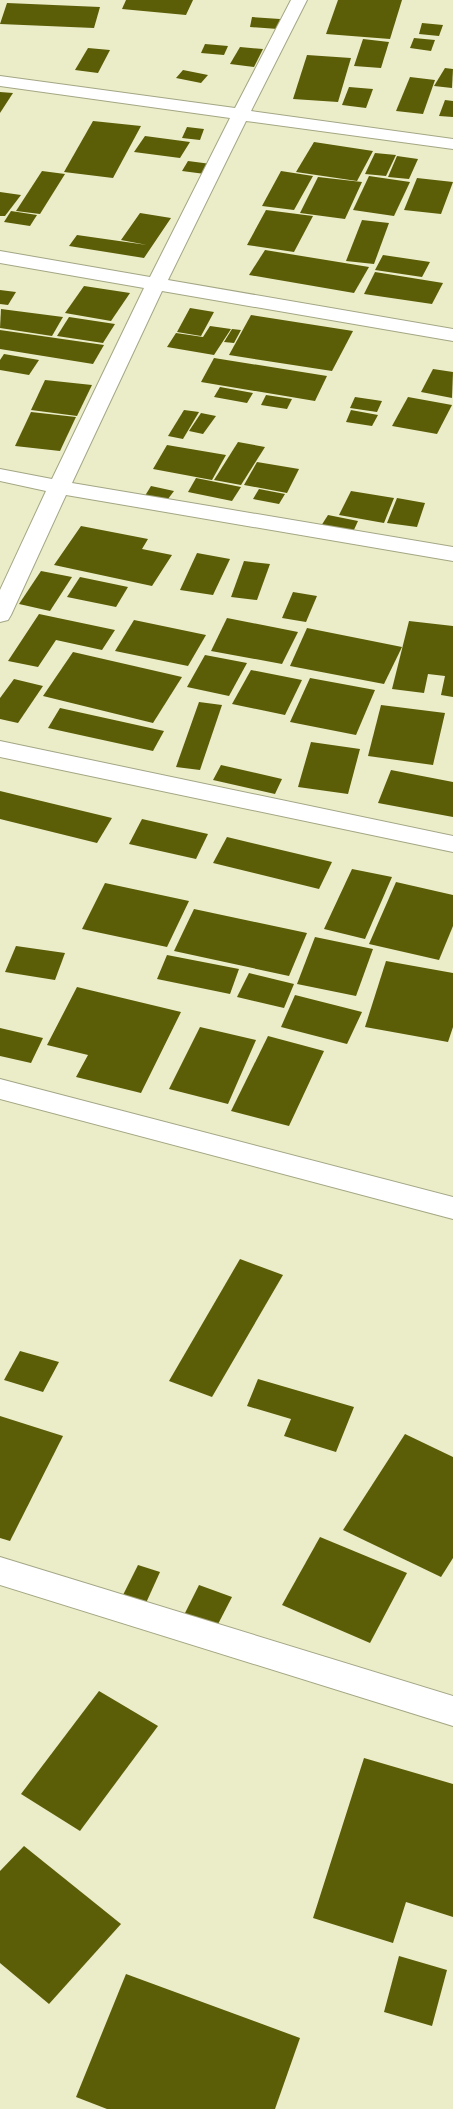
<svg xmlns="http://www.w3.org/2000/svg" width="453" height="2109" font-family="'IBM Plex Sans',sans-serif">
<rect width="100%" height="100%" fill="#eaedc8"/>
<g fill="#5c5d07">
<polygon points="126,0 193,0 186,15 122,9"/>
<polygon points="338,0 402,0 390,39 326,34"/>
<polygon points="7,3 100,7 94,28 0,24"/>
<polygon points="252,17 280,19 278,29 250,27"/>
<polygon points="422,23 443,25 439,36 419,34"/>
<polygon points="414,38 435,40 431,51 410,48"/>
<polygon points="363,39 389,42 381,68 354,66"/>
<polygon points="205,44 228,46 224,55 201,53"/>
<polygon points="240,47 263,49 254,67 230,64"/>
<polygon points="88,48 110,50 98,73 75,70"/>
<polygon points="307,55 351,58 338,102 293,99"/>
<polygon points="445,68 453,69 452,88 434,86"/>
<polygon points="183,70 208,75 201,83 176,78"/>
<polygon points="410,77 435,80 423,114 396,111"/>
<polygon points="349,87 373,89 366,108 342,105"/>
<polygon points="0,92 13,93 0,113"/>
<polygon points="445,100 453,101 453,117 439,116"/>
<polygon points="93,121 141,126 113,178 64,172"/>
<polygon points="187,127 204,129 200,140 182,138"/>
<polygon points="145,136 190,142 180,158 134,152"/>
<polygon points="314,142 373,151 357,181 296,172"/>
<polygon points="375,153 396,155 386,176 365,174"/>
<polygon points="397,156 418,159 409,179 388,177"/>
<polygon points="188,161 211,164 205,174 182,171"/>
<polygon points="42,171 65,174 40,214 16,211"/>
<polygon points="281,171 313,176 294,210 262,206"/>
<polygon points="369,176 410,182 394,216 353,210"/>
<polygon points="318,177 362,182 345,219 300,213"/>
<polygon points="417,178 453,182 441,214 404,210"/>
<polygon points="0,192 21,195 5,216 0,216"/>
<polygon points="266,210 313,216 294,252 247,245"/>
<polygon points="11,211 37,215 30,226 4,222"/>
<polygon points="140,213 171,218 144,258 69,246 77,235 147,245 121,240"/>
<polygon points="362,220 389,223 374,264 346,261"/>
<polygon points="265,250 369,267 354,293 249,275"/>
<polygon points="383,255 430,262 422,277 375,270"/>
<polygon points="375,272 443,283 432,304 364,294"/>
<polygon points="84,286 130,293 111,321 65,313"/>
<polygon points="0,290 16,292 8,305 0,304"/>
<polygon points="190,308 214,312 201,336 177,332"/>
<polygon points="1,309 63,317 52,336 0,328"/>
<polygon points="251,315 353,331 332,371 229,355"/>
<polygon points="69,317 115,324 103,343 57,336"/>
<polygon points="210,326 231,329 214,355 167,347 176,333 203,337"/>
<polygon points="232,329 241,330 234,343 224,342"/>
<polygon points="0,330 104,345 93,364 0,349"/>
<polygon points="4,354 39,360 29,375 0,370 0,360"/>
<polygon points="214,358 327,376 315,401 201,382"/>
<polygon points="433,369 453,372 452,398 421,392"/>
<polygon points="45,380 92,385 77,416 31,410"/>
<polygon points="220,387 253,393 247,403 214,397"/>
<polygon points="266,395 292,399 287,409 261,405"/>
<polygon points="355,397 382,401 377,412 350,408"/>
<polygon points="408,397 452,405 437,434 392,426"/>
<polygon points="184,410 199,412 183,439 168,436"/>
<polygon points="351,410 378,415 372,426 346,422"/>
<polygon points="31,412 76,417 60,451 15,446"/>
<polygon points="201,413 216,416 203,434 189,431"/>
<polygon points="238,442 265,447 241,485 214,480"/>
<polygon points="167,445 226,455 212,480 153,469"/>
<polygon points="257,462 299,469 287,493 244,485"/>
<polygon points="196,478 241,487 232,501 188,492"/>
<polygon points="151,486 174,491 165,503 143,499"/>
<polygon points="259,489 285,494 279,504 253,499"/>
<polygon points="351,491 394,498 384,523 339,515"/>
<polygon points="397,498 425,503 417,527 387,523"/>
<polygon points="328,515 358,521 353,532 321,526"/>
<polygon points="81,526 148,539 142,549 172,555 152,586 54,565"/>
<polygon points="197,553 230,559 213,595 180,590"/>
<polygon points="244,561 270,564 257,600 231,597"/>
<polygon points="41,571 72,577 50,611 19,604"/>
<polygon points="80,577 128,587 116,607 67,597"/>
<polygon points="293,592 317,596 306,622 282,618"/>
<polygon points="39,614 115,630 102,650 56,640 38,667 8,661"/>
<polygon points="227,618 298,632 282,664 211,651"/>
<polygon points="134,620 206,635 188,666 115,651"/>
<polygon points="409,621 453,626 453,697 441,695 445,676 428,674 424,693 392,689"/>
<polygon points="307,628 402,647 384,684 290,666"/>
<polygon points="73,652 182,677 153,723 43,696"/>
<polygon points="205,655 247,663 229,696 187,687"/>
<polygon points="251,670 302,680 285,715 232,704"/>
<polygon points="310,678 375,690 356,735 290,722"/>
<polygon points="14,679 43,686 18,723 0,719 0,698"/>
<polygon points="199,702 222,705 200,770 176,767"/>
<polygon points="381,705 445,713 433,765 368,756"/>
<polygon points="60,708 164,731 153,751 48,728"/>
<polygon points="311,742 360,749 348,794 298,787"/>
<polygon points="221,765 282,779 275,794 213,780"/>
<polygon points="391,770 453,782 453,817 378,803"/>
<polygon points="0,791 112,818 97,843 0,819"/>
<polygon points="142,819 208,834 196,859 129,844"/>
<polygon points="227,837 332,862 319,889 213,863"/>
<polygon points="352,869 392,877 365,939 324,929"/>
<polygon points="396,882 453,895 453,926 439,960 369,944"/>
<polygon points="105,883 189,901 167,947 82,929"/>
<polygon points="194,909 307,933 289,976 174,951"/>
<polygon points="315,937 373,949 356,996 297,984"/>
<polygon points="16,946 65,953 55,980 5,972"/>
<polygon points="167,955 239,969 230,994 157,979"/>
<polygon points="386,961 453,973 453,1027 448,1042 365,1027"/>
<polygon points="249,973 294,984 284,1008 237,997"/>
<polygon points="77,987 181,1012 141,1093 76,1077 88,1055 47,1045"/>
<polygon points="295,995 362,1012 347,1044 281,1027"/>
<polygon points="200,1027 256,1040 228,1104 169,1089"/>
<polygon points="0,1028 43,1038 31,1063 0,1056"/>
<polygon points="268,1036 324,1051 289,1126 231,1111"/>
<polygon points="240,1259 283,1275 212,1397 169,1381"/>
<polygon points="20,1351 59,1362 43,1392 4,1380"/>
<polygon points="258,1379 354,1407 336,1452 284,1436 291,1419 247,1406"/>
<polygon points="0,1416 63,1436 10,1541 0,1538"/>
<polygon points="405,1434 453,1457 453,1558 441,1577 343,1530"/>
<polygon points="320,1537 407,1573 370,1643 282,1605"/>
<polygon points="138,1565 160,1572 146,1603 123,1595"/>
<polygon points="199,1585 232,1597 216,1628 183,1617"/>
<polygon points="99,1691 158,1726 80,1831 21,1794"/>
<polygon points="364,1758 453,1784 453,1917 406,1902 393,1943 313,1918"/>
<polygon points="24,1846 121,1924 49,2004 0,1963 0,1871"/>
<polygon points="399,1956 447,1970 432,2026 384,2012"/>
<polygon points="126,1974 300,2038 275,2109 107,2109 76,2097"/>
</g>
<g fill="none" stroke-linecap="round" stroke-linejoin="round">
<g stroke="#a4a684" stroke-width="2">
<g id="minor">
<polygon points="291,0 307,0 251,111 453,139 453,149 246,121 168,280 453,329 453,341 162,291 72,483 453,547 453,561 66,495 11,615 8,620 0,622 0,590 46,491 0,481 0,469 52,479 144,288 0,263 0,251 150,277 230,118 0,86 0,76 235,108"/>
<polygon points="0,741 453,836 453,852 0,757"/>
<polygon points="0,1079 453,1197 453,1219 0,1099"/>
<polygon points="0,1557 453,1696 453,1726 0,1585"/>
</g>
</g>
<use href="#minor" fill="#fff" fill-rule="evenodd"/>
</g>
</svg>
